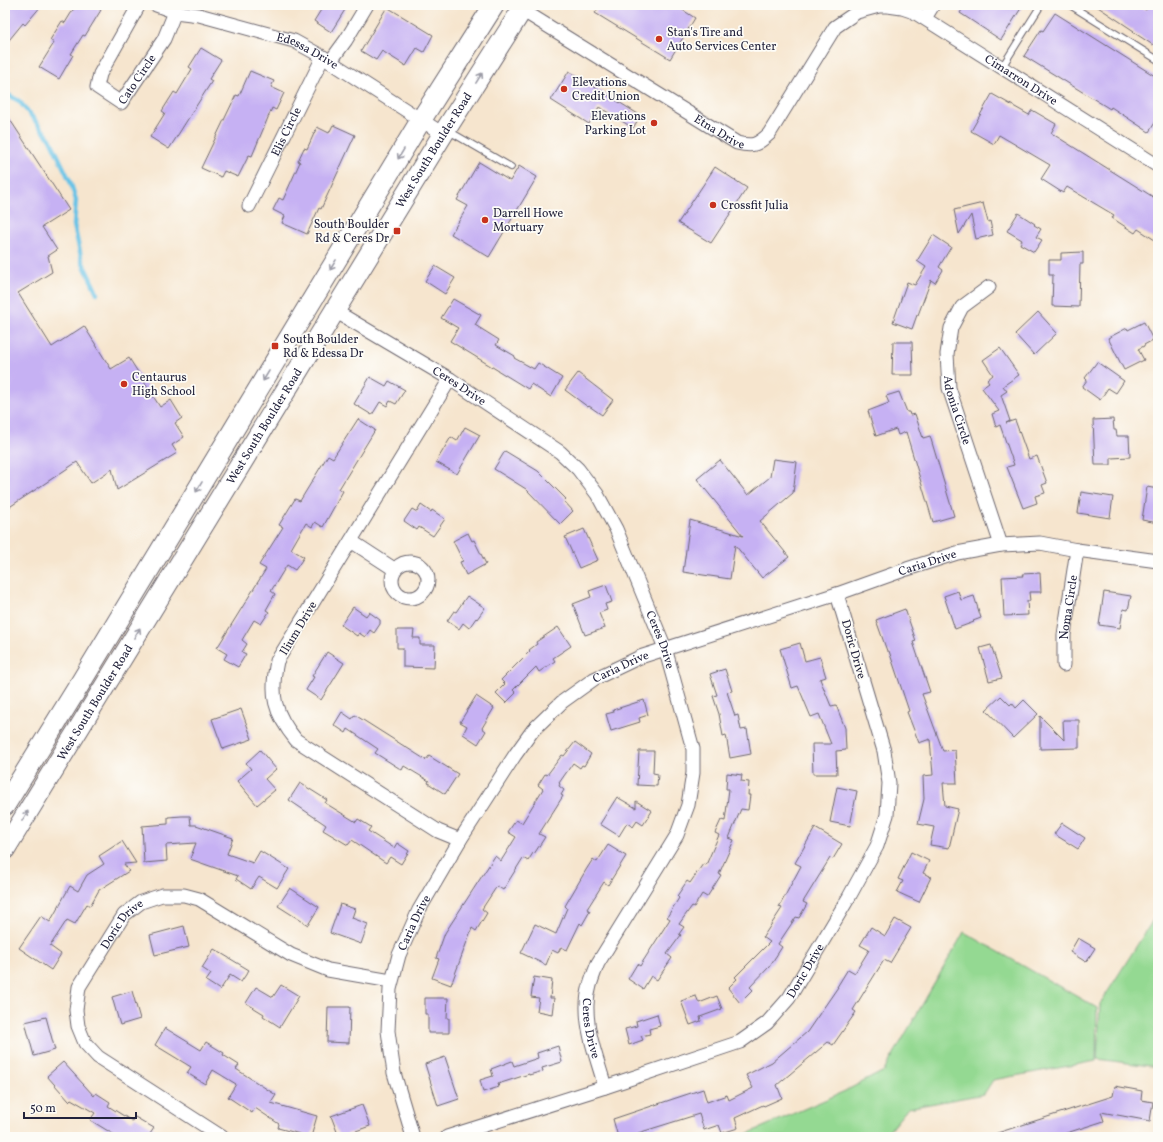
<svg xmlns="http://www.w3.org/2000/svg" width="1163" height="1142" font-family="Vollkorn,serif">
<rect width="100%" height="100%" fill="#fdfcf7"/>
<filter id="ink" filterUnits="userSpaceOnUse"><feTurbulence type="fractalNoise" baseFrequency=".025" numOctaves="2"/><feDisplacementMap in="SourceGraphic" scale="8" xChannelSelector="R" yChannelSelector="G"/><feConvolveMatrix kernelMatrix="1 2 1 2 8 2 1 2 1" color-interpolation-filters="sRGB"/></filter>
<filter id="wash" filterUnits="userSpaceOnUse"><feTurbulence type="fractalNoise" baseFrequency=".012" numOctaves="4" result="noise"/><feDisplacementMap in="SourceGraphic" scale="16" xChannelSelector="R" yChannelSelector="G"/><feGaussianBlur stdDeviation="0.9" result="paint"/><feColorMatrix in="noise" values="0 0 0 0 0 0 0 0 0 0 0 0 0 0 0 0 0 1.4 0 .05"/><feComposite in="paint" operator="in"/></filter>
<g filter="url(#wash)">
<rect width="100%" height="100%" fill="#f6e5ce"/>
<g fill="#94d992" stroke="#5b7e66">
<polygon points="1158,912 1158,1067 1097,1059 1100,1004"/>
<polygon points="964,932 1097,1008 1096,1061 993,1080 984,1094 908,1108 884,1137 740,1137 845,1091 884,1071"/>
</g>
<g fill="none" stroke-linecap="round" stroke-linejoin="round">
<polyline stroke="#69c3e6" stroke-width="4.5" points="5,93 19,101 50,139 70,181 76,200 74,225 82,261 97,293"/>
</g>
<g id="blocks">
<g fill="#c6b1f3">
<polygon points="8,5 42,5 25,25 23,23 5,45 5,9"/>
<polygon points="76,5 92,5 101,10 85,36 83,35 71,54 73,55 59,79 39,67 54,43 50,40 62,21 65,23"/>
<polygon points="324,5 348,5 331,32 314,21"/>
<polygon points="600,5 675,5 695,18 670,59 595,13"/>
<polygon points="965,5 1023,5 1001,40 960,13"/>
<polygon points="1095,5 1139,5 1146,10 1149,5 1158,5 1158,36 1153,45 1133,32 1134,31"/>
<polygon points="387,7 433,35 424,52 417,48 406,66 382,51 376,60 361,51"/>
<polygon points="1055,13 1158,78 1158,118 1149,132 1111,107 1110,109 1024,56 1041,30 1043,31"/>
<polygon points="201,48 221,60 209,79 212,81 169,149 150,137 165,113 162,111 174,92 177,94 192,69 189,67"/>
<polygon points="250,71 274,81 271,87 284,93 276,110 272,108 252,156 249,155 238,177 224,171 221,177 201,168 236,95 239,96"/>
<polygon points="569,71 638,114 637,116 639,118 633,128 599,107 589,124 551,100"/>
<polygon points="992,94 1029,115 1032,110 1056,124 1051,133 1158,200 1158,242 1138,229 1135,233 1112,218 1114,215 1067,187 1063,193 1041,179 1050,165 999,135 994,144 971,131"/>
<polygon points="5,112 69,210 42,227 57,250 48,256 52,272 18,293 52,347 84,326 111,369 129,358 160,407 171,400 182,418 175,423 184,437 172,445 177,453 117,490 112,469 91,483 77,462 5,510"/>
<polygon points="333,125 355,135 321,209 319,208 307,234 282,223 285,216 273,210 279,198 283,200 300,162 298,161 304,148 307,149 317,127 329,133"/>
<polygon points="479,162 510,181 519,166 537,177 489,257 451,234 468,206 457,200"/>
<polygon points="715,167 747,188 711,243 678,223"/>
<polygon points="983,203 988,222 990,221 993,235 976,239 971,215 959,234 954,210"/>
<polygon points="1018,213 1035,224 1034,225 1041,229 1036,237 1042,240 1034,252 1020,244 1022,240 1007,231"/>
<polygon points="933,235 951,247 939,267 943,270 935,283 931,280 918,315 917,315 912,329 893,322 907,282 915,285 926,267 917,261"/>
<polygon points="1083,252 1083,264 1080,264 1079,307 1052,306 1053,275 1049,275 1049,260 1061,260 1061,253"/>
<polygon points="435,266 455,278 445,294 425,281"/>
<polygon points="453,299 481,315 475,325 499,340 496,345 515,356 514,358 534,369 538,363 562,378 551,397 531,384 528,389 450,341 458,328 441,318"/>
<polygon points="1038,312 1057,333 1034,355 1015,334"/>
<polygon points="1144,322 1153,340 1144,345 1144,346 1138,349 1144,360 1124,370 1108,338 1127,328 1128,330"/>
<polygon points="893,342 912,342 913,375 892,375"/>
<polygon points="1000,348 1019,375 1003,386 1007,391 1001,395 1010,421 1006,423 1015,420 1029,459 1037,456 1047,483 1042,485 1045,493 1035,496 1037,503 1023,508 1007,467 1014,465 1000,425 996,427 992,414 999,411 982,388 989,383 987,380 993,375 983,360"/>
<polygon points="1097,362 1124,381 1116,393 1108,388 1100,400 1082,387 1087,380 1085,378"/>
<polygon points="578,373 613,400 602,415 589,406 588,407 565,390"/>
<polygon points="370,377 386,386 389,381 405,390 396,404 390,401 387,406 380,402 372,415 354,404"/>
<polygon points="899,392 907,412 909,412 910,415 915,414 923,438 930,436 954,516 933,522 906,432 898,435 896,429 876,436 868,411 889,403 886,396"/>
<polygon points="358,419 375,430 339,489 343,491 323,527 315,522 312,527 306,523 291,549 304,557 295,570 287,565 271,591 275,594 266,610 269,612 261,624 254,620 242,640 247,644 242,652 246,654 238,667 224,659 227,654 217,648 266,569 259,565 283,527 279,525 295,499 300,501 328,455 333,458"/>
<polygon points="1113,419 1114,430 1116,430 1117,436 1129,436 1130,457 1111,458 1111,465 1095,465 1093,420"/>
<polygon points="465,427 480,435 457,474 436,462 451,437 457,441"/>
<polygon points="505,451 538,471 566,499 564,501 573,511 560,524 526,489 494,469"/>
<polygon points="773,459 797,462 793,493 760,521 789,557 762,578 735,545 730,579 683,572 690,520 743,536 697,479 720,460 748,495 770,477"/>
<polygon points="1147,487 1158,489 1158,523 1142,520"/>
<polygon points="1081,492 1113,497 1110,518 1078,513"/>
<polygon points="421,505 431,512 432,510 445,519 433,536 419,527 417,530 404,521 412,509 417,512"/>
<polygon points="584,529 598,560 579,568 565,537"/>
<polygon points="468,533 472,541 474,540 486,564 466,575 460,562 463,561 453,541"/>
<polygon points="1040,573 1041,592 1029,592 1030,601 1027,601 1028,615 1004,616 1002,577 1023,576 1022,574"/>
<polygon points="606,585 612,602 605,604 607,610 599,613 605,628 585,635 573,604 591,597 589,591"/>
<polygon points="958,591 961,600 974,596 981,618 973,621 974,622 955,629 944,596"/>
<polygon points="1104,592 1131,596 1128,610 1123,609 1120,628 1099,625"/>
<polygon points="467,596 485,608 477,619 476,618 469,628 463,623 459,629 447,621 454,611 456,612"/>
<polygon points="353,607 366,616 369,612 380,620 380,624 374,633 370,630 365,637 359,633 357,636 341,625"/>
<polygon points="905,609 916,641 913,642 930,692 922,694 943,751 955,750 957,783 943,783 945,806 958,809 949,848 930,845 934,827 918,824 924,799 923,776 933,775 930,739 919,743 907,712 909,711 889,651 887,651 876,620"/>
<polygon points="558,627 571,646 553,658 555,661 539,672 536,667 513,690 516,693 506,703 496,693 505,684 501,680 530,651 529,650 537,644 536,642"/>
<polygon points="397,630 414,630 413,638 420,638 420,645 435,645 434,668 403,667 403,648 397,648"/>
<polygon points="800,643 805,661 820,657 826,677 820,679 831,706 836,705 845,728 846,750 836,751 837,774 813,774 812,744 831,744 819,714 811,717 798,686 792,688 780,649"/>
<polygon points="991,645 1002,678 989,681 980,648"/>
<polygon points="327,652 344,663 321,700 306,690 314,677 312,676"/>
<polygon points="725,669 732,691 727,692 735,716 738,715 741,730 747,729 751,754 730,758 726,735 723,736 719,714 713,696 717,695 710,674"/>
<polygon points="476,696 494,708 482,728 486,731 478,744 463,734 467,726 460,722"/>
<polygon points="1001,696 1010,705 1012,703 1016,708 1024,700 1038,714 1013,738 986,710"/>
<polygon points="644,700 648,715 639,718 640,722 611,731 606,714 614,712 613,710"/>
<polygon points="241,709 252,739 223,749 212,719"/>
<polygon points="342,712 352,719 355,715 426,760 429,756 458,774 445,794 428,783 429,781 404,766 402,770 375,753 378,749 348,729 346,733 334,725"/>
<polygon points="1040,716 1064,740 1063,720 1079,720 1079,748 1040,749"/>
<polygon points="575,742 591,754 584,766 582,765 580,768 573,763 559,783 560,784 559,786 564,790 561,795 563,796 539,834 545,837 534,854 533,853 528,861 523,858 503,890 497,886 482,909 487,913 476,931 472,928 451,985 432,978 439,959 436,958 445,933 495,856 501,861 516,837 508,832 516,820 522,823 543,789 538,785 545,774 547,775 562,755 564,756"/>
<polygon points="260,750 276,769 265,779 275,790 257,805 237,781 251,769 246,763"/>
<polygon points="639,751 654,751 653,773 658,774 657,786 637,785"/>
<polygon points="727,773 742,775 741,781 749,782 748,795 750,795 748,810 741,809 729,838 734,840 719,874 721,875 707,897 702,894 694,907 692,906 679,924 684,927 679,934 681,935 667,954 672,958 657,980 651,976 643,989 628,979 637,964 640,966 670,919 667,917 679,898 677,896 687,881 690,883 703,864 706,865 719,835 715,833 721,820 725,821 729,789 726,789"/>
<polygon points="300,783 327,800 325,803 356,822 358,819 371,827 368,831 394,848 397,843 409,851 401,864 390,857 386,863 352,840 348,845 323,830 326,825 289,800"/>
<polygon points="837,787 857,791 850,826 830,822"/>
<polygon points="617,797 636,808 636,801 652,811 643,825 637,821 633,827 627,823 619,836 600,824"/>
<polygon points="182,816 190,816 191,825 196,825 233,838 227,854 253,863 260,851 289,869 277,888 259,877 251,889 236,879 238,876 190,859 196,843 166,845 167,861 144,863 142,826 168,824 168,817"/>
<polygon points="1062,823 1085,838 1078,849 1054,834"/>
<polygon points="815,828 842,844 833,859 830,858 803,902 807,904 799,918 796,917 778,944 782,947 769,967 750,987 753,990 740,1003 728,988 737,979 735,977 770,942 763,937 782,908 779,907 801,866 795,863"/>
<polygon points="122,841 136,863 124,864 129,871 99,890 90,906 87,904 75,924 67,920 50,946 61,954 51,970 19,948 41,916 50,922 70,886 78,891 87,875 104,864 99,856"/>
<polygon points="608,845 626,856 608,885 604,882 587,909 590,911 582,925 580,923 567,950 561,947 558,953 552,950 546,965 521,953 535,924 556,934 567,908 565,906 586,870 593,859 597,862"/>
<polygon points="911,852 929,861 923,873 931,877 919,902 897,892 903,881 898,879"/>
<polygon points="290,888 319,907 308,925 278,906"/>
<polygon points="340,904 355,909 352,918 368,924 361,944 330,933"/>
<polygon points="895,919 911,928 890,963 884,960 853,1010 856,1012 833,1045 828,1042 777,1085 782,1098 764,1106 763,1105 735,1118 738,1128 722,1133 719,1125 704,1130 699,1114 638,1133 640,1137 618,1137 613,1119 703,1089 707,1102 727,1095 729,1100 753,1088 746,1075 772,1062 807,1032 838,987 837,987 848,969 855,973 869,950 860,945 871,927 885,936"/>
<polygon points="184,926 189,947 155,955 150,935"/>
<polygon points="1078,938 1095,948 1086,962 1070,952"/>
<polygon points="214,949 249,970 241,982 230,975 220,990 206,981 211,974 202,968"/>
<polygon points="534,977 552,980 550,998 554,998 552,1014 537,1011 539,998 531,997"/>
<polygon points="281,985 299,996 280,1027 263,1016 264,1014 246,1003 256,987 273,997"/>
<polygon points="132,991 140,1019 120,1025 112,997"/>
<polygon points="696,996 699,1003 717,996 722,1009 700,1017 701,1021 690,1025 681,1001"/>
<polygon points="425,998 448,998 447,1018 449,1018 449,1033 428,1033 428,1014 425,1014"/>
<polygon points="328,1007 350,1007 349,1043 327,1042"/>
<polygon points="657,1014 660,1026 649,1029 650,1034 641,1036 643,1040 629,1045 625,1029 637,1026 636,1021"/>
<polygon points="46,1017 55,1050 34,1056 25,1022"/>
<polygon points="165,1028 201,1050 206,1042 224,1053 223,1055 239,1065 236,1069 276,1095 271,1103 317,1116 311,1137 278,1128 279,1124 255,1108 252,1113 228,1097 236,1084 213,1070 205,1084 187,1073 191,1067 155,1045"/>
<polygon points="558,1046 562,1062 542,1068 543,1071 529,1075 529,1074 498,1084 499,1087 483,1092 480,1080 493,1076 491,1069 512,1061 514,1066 538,1058 537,1053"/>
<polygon points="445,1057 459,1099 438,1106 425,1064"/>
<polygon points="63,1062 94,1096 96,1093 110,1102 108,1106 132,1121 135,1117 154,1128 148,1137 118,1137 90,1120 95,1113 71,1099 69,1101 47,1076"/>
<polygon points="1115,1086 1142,1091 1141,1100 1153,1102 1150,1121 1101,1112 1104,1121 1054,1137 991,1137 991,1135 1113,1096"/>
<polygon points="362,1105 370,1126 339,1137 331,1116"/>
</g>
</g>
</g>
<g filter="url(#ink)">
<use href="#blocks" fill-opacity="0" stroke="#6c666e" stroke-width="1"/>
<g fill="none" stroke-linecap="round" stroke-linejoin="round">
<g stroke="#6c666e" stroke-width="8">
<g id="service">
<polyline points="1070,5 1158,60"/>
<polyline points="1002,67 1041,5"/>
<polyline points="447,130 511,167"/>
</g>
</g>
<g stroke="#6c666e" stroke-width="15">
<g id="minor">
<path id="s1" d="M139 5 100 74 97 87 121 103 164 39 175 12"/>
<path id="s2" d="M156 5 175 12 199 15 294 41 323 57 443 134"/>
<path id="s3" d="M522 10 737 143C753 147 757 145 769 134L835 27 857 12 879 6H888L902 8 914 12 1158 166"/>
<polyline points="925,18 933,5"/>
<polyline points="330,62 346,40 367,5"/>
<path id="s4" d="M249 206 323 57"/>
<path id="s5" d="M989 287 962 307 951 328 947 354 949 388 1001 545"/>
<path id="s6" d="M335 311 450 379 560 452 578 469 597 494 616 529 665 648 693 749V773L688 805 677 835 598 963C593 976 587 990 587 1005 586 1032 598 1061 605 1087"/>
<path d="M450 379 277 661C270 695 274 713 296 740L438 831 460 840"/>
<polyline points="351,541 394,569"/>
<circle cx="410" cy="580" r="18"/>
<path id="s7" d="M1064 665V635L1077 550"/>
<path id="s8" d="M222 1137 98 1057 85 1043 78 1026 76 1010 79 987 124 915 141 902 162 895H184L199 899 291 955 328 970 391 981"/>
<path id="s9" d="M413 1137 394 1073 388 1031 390 989 399 955 419 910 460 840 515 755 533 730 562 702 594 679 640 657 837 594 907 569 957 553 1001 545 1040 543 1077 550 1158 561"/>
<path id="s10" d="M447 1137 605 1087 740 1042 767 1023 789 998 849 897 877 846 887 815 889 783 884 751 837 594"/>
</g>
</g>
<g stroke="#6c666e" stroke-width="22">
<g id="primary">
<polyline points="5,805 78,687 421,120 494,5"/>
<path id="s11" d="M5 849 443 134 525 5"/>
</g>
</g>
<use href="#service" stroke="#fff" stroke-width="6"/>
<use href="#minor" stroke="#fff" stroke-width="13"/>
<use href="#primary" stroke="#fff" stroke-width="20"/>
</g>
<defs><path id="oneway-shaft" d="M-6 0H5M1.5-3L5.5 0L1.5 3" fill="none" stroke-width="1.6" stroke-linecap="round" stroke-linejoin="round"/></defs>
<g stroke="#9c9ca7">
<use href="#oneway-shaft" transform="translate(479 78) rotate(-58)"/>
<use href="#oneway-shaft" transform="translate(401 154) rotate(121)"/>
<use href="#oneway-shaft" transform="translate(333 265) rotate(121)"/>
<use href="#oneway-shaft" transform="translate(266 376) rotate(121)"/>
<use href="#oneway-shaft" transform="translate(199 487) rotate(121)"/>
<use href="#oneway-shaft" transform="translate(137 633) rotate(-59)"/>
<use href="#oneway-shaft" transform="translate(25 816) rotate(-59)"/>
</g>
</g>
<g fill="#c8321e" stroke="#fdfcf7" stroke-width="1.5">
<circle cx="659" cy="39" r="4"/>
<circle cx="564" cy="89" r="4"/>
<circle cx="654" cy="123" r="4"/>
<circle cx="713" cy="205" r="4"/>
<circle cx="485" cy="220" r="4"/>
<rect x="393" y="227" width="8" height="8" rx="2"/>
<rect x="271" y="342" width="8" height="8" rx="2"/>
<circle cx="124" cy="384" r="4"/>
</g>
<g text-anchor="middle" stroke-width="3.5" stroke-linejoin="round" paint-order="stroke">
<g font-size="12" fill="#22223b" stroke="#fdfcf7" text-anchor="start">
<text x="667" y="36">Stan's Tire and<tspan x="667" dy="14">Auto Services Center</tspan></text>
<text x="572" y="86">Elevations<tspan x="572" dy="14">Credit Union</tspan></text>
<text x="646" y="120" text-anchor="end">Elevations<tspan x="646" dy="14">Parking Lot</tspan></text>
<text x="721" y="209">Crossfit Julia</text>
<text x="493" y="217">Darrell Howe<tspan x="493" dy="14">Mortuary</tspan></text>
<text x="389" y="228" text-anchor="end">South Boulder<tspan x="389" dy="14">Rd &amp; Ceres Dr</tspan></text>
<text x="283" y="343">South Boulder<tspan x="283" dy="14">Rd &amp; Edessa Dr</tspan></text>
<text x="132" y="381">Centaurus<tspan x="132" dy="14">High School</tspan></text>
</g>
<g font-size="12" fill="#22223b" stroke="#fdfcf7">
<text dy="4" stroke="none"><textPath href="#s2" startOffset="159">Edessa Drive</textPath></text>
<text dy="4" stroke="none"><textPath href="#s1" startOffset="150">Cato Circle</textPath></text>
<text dy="4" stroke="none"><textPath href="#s3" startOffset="626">Cimarron Drive</textPath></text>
<text dy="4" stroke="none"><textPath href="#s3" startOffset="232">Etna Drive</textPath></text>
<text dy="4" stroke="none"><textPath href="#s4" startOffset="83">Elis Circle</textPath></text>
<text dy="4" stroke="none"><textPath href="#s11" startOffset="820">West South Boulder Road</textPath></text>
<text dy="4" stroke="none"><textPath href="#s6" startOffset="145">Ceres Drive</textPath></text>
<text dy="4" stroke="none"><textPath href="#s5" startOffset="141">Adonia Circle</textPath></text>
<text dy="4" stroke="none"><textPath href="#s11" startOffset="496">West South Boulder Road</textPath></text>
<text dy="4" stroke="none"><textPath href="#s9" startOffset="882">Caria Drive</textPath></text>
<text dy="4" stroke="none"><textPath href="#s7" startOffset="58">Noma Circle</textPath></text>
<text transform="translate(298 628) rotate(-59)" y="4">Ilium Drive</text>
<text dy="4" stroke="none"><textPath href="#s6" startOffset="481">Ceres Drive</textPath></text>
<text transform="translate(854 649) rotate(74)" y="4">Doric Drive</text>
<text dy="4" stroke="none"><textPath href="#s9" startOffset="558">Caria Drive</textPath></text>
<text dy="4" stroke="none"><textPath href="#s11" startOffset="172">West South Boulder Road</textPath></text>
<text dy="4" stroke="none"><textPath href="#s9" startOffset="222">Caria Drive</textPath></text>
<text dy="4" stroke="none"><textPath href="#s8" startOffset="301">Doric Drive</textPath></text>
<text dy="4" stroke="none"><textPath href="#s10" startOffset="406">Doric Drive</textPath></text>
<text dy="4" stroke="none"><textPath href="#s6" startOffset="901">Ceres Drive</textPath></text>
</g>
</g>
<rect width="1163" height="1142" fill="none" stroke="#fdfcf7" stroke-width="20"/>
<path d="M24 1112v6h112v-6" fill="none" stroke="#22223b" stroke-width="2"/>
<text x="30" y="1112" font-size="12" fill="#22223b" stroke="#fdfcf7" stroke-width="3" paint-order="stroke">50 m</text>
</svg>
